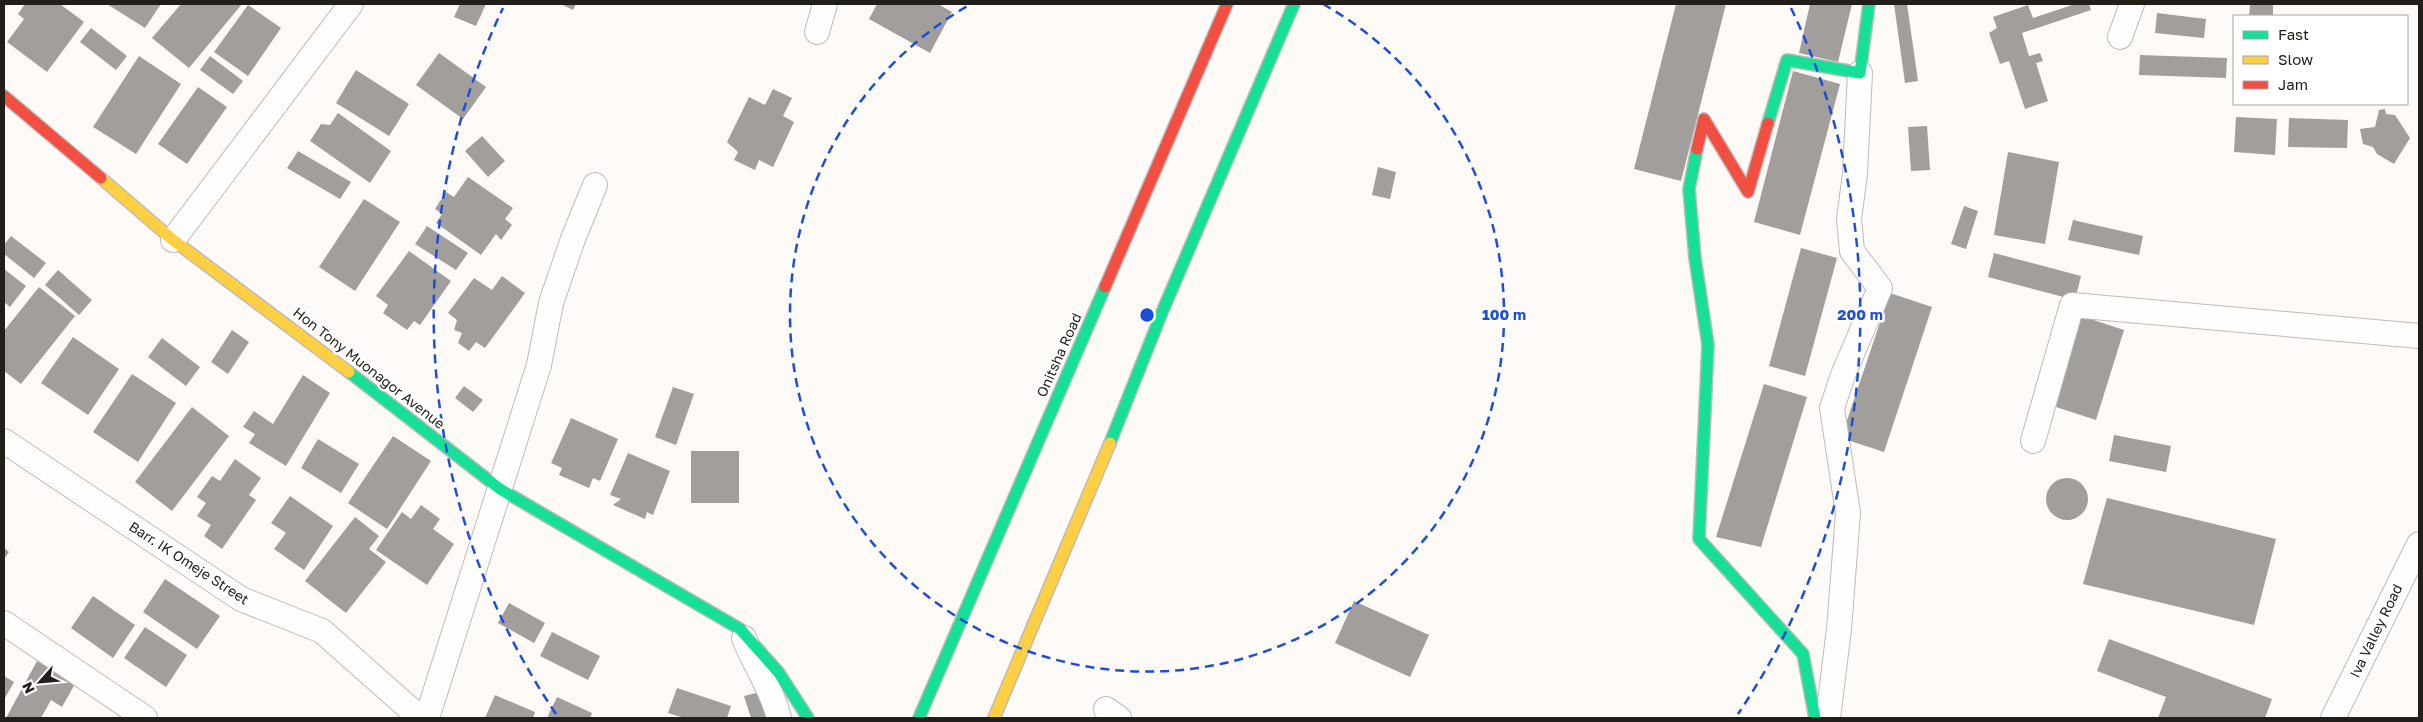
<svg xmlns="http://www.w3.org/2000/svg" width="2423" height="722" font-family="'Golos Text',sans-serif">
<rect width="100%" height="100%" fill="#fdfaf7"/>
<g fill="#a19e9b">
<polygon points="25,4 60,4 84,22 47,72 7,42 24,19 18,14"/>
<polygon points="107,4 161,4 145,28"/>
<polygon points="181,4 242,4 189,68 152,38"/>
<polygon points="460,4 486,4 476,26 454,17"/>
<polygon points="561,4 576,4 573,10"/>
<polygon points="877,4 938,4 952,12 930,53 869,19"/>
<polygon points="1676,4 1726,4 1681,181 1634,169"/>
<polygon points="1810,4 1852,4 1838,62 1799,53"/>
<polygon points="1894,4 1907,4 1918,81 1905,83"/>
<polygon points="2075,4 2089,4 2091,10 2022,33 2029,56 2040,53 2043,61 2036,63 2048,101 2025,109 2009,61 2000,64 1989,33 1997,28 1993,17 2028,5 2033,18"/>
<polygon points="2250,4 2273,4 2273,16 2249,16"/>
<polygon points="248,5 281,28 248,76 214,52"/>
<polygon points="2157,13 2206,19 2204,38 2155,33"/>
<polygon points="91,28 127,56 116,70 80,42"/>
<polygon points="439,53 486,87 463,119 416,85"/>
<polygon points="2140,55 2227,58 2226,78 2139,75"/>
<polygon points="139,56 181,84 136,154 93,127"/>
<polygon points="210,56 243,81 233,94 200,70"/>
<polygon points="356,70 409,104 389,136 336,103"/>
<polygon points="1793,71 1840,84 1800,235 1754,222"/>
<polygon points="198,87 227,107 187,164 158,144"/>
<polygon points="773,89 792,98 783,116 794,122 773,167 759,160 755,170 734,160 738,152 727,142 749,97 765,105"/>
<polygon points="2385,109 2386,114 2395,115 2410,138 2394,164 2377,154 2373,147 2363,144 2360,129 2375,127 2379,110"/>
<polygon points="338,113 391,151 370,183 310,141 321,124 330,125"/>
<polygon points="2236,117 2277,119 2275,155 2234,152"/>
<polygon points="2289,118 2348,120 2347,148 2288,147"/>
<polygon points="1927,126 1930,170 1911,171 1908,127"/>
<polygon points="482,136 505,161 488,177 465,151"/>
<polygon points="298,151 351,182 340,199 287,168"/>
<polygon points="2008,152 2059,162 2045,244 1994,235"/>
<polygon points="1378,167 1396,172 1390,199 1372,195"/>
<polygon points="468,177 513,208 505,219 512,225 501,240 496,234 481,255 436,223 442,214 435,209 446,192 454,197"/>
<polygon points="364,199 400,222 355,291 319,267"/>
<polygon points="1964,206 1978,211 1966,249 1951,244"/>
<polygon points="2073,220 2143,236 2139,255 2068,240"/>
<polygon points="427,226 468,253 456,270 415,244"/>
<polygon points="11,236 46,263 34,278 4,254 4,245"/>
<polygon points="1801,248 1837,258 1805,376 1769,366"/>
<polygon points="409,251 451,281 420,325 414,321 407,330 383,313 388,305 376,296"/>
<polygon points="1994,253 2081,276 2075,300 1988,277"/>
<polygon points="4,269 26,286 10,307 4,302"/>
<polygon points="58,270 92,300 79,315 45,285"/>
<polygon points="502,276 525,293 485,348 476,342 469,351 458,343 462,333 454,330 457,320 448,313 474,278 492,290"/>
<polygon points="39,287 75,316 21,384 4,371 4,331"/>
<polygon points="1890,293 1932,307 1884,452 1841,438"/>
<polygon points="2081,316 2124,330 2096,420 2053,406"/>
<polygon points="232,330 249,342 228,374 211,362"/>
<polygon points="73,337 119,369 88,415 41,383"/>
<polygon points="162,338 200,367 186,386 148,357"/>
<polygon points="132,374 176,403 138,462 93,432"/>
<polygon points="303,375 330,393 286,466 249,443 255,434 243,427 254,411 273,424"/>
<polygon points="1764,384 1807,397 1761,547 1716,537"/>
<polygon points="464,386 483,400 473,412 455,398"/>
<polygon points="673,387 694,394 676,445 655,437"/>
<polygon points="192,407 229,436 172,511 135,482"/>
<polygon points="571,418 618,439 600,481 593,478 589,488 559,475 562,468 551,463"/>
<polygon points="2114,435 2171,446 2166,472 2109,461"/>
<polygon points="393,436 431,461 387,529 348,503"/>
<polygon points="318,439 359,464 341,493 301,468"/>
<rect x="691" y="451" width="48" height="52"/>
<polygon points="628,453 670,471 653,515 647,512 645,519 613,505 621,499 610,495"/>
<polygon points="235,459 261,478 249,495 256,500 222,549 204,536 211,525 197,516 206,503 197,497 212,476 220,481"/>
<circle cx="2067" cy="499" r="21"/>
<polygon points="290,496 333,526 304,570 274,549 286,533 271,523"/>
<polygon points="2107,498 2276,539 2254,625 2083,584"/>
<polygon points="421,505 440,519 433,529 454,544 427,585 376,550 402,512 411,519"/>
<polygon points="355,517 379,536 369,549 386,562 346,613 305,581"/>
<polygon points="4,548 9,552 4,559"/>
<polygon points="165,579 220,616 197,649 143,612"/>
<polygon points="93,596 135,625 113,658 71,628"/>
<polygon points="1354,601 1429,635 1410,677 1335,643"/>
<polygon points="509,603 545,623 534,643 498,623"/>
<polygon points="145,627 187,655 166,687 124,658"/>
<polygon points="552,632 600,656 588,680 540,656"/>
<polygon points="2109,639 2272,699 2265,718 2158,718 2166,697 2097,671"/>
<polygon points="37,661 76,682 62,707 51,700 41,718 6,718"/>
<polygon points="4,676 14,682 4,700"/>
<polygon points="677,688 731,706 727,718 684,718 668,713"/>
<polygon points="760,692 768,718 751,718 744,696"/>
<polygon points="495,695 535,712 533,718 485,718"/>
<polygon points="557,697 592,713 590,718 547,718"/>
</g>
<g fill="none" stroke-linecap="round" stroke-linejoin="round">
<g stroke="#bebbb8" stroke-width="26">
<g id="street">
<polyline points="817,32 825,4"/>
<polyline points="2120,37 2132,4"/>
<polyline points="173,240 351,4"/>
<polyline points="4,441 241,599 322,631 420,718"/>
<polyline points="2033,441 2072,305 2419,336"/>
<polyline points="4,623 145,718"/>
<path d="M744 638C755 666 772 689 779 718"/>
<polyline points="1106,709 1119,718"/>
<polyline points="427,718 539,365 551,303 573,239 595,185"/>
<polyline points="1828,718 1839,629 1848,513 1832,408 1843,375 1880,288 1852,251 1849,219 1855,174 1860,73"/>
<polyline points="2333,718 2419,544"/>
</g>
</g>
<g stroke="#bebbb8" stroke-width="14">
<g id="fast">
<polyline points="1768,123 1787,60 1860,73 1869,4"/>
<polyline points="1697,149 1689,189 1695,258 1708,345 1699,539 1803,654 1815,718"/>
<polyline points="349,372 500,489 740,629 779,673 808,718"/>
<polyline points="1110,443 1163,310 1294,4"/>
<polyline points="919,718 1105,287"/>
</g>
</g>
<g stroke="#bebbb8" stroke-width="14">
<g id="slow">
<polyline points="101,178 173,240 349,372"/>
<polyline points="994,718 1110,443"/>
</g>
</g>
<g stroke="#bebbb8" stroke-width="14">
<g id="jam">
<polyline points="4,96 101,178"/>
<polyline points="1697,149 1704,119 1748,192 1768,123"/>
<polyline points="1105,287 1227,4"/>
</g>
</g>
<use href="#street" stroke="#fffefe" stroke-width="24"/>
<use href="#fast" stroke="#16e098" stroke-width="11"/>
<use href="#slow" stroke="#ffcf43" stroke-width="11"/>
<use href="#jam" stroke="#f24e42" stroke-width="11"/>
</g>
<g fill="none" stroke="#1d4ed8" stroke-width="2.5" stroke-dasharray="9 6">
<path d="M1323 4A357 357 0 1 1 971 4"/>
<path d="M556 714A713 713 0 0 1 503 8M1791 8A713 713 0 0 1 1738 714"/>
</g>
<g text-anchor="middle" stroke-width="5" stroke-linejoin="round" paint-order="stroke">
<g font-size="14" fill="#221e1a" stroke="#fff">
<text transform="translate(1059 355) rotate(-66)" y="5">Onitsha Road</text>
<text transform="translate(369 368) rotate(38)" y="5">Hon Tony Muonagor Avenue</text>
<text transform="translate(189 563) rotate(33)" y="5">Barr. IK Omeje Street</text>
<text transform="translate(2376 631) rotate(-64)" y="5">Iva Valley Road</text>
</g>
</g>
<circle cx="1147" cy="315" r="8" fill="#1d4ed8" stroke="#fff" stroke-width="2.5"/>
<g font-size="15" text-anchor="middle" font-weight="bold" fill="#1d4ed8" stroke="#fff" stroke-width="5" stroke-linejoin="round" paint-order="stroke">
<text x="1504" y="320">100 m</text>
<text x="1860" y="320">200 m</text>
</g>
<rect width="2423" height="722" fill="none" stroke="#221e1a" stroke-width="10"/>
<rect x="2233" y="15" width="175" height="90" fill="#ffffff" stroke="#a7a5a3"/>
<rect x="2243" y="31" width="25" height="8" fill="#16e098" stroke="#a7a5a3"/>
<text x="2278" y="40" font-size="15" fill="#221e1a">Fast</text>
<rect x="2243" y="56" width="25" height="8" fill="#ffcf43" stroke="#a7a5a3"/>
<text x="2278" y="65" font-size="15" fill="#221e1a">Slow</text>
<rect x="2243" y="81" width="25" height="8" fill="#f24e42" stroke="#a7a5a3"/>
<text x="2278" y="90" font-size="15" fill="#221e1a">Jam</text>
<g transform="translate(40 682) rotate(243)" stroke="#ffffff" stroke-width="4" paint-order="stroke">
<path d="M0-4L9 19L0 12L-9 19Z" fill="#221e1a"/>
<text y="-8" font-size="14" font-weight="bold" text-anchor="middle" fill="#221e1a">N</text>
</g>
</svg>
